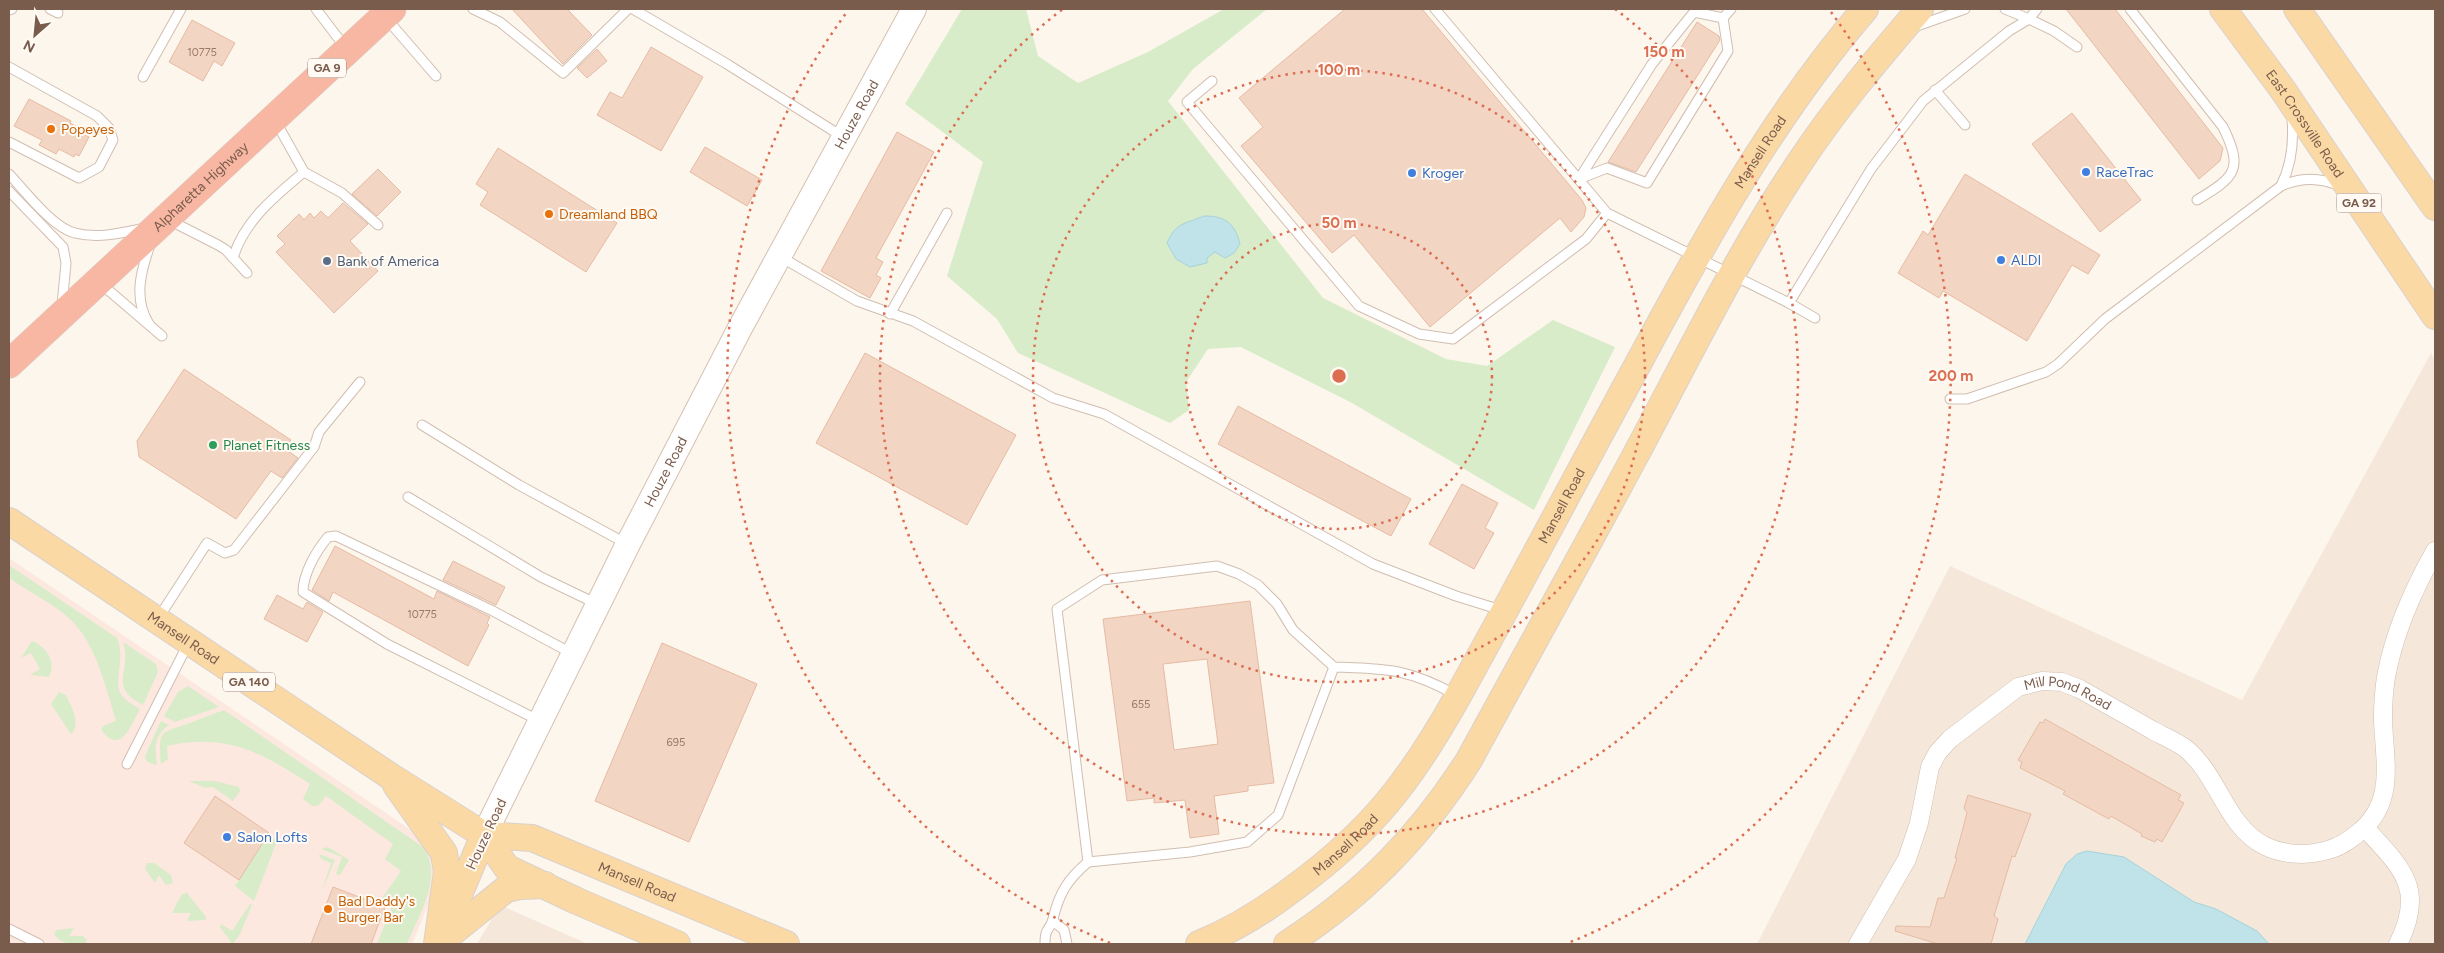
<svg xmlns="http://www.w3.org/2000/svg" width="2444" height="953" font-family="Figtree,sans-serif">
<rect width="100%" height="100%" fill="#fdf6ec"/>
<g fill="#f5e8da">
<polygon points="2431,353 2435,360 2435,944 1757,944 1950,566 2242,700"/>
<polygon points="500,905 588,944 477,944"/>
</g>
<polygon fill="#fde8e0" points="9,558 414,832 432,848 436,886 412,944 9,944"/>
<g fill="#d8ecc9">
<polygon points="962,9 1026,9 1038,56 1078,83 1148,52 1224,9 1267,9 1193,69 1168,101 1323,298 1446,359 1487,366 1553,320 1615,347 1534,510 1352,403 1241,347 1208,349 1186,382 1189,410 1170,423 1018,353 997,319 947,276 983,162 905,104"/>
<path d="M9 565 117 638C126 657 113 681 121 694 125 701 134 705 140 709 131 725 121 756 101 730L103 726 116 721C106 689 97 647 73 622 56 605 29 592 9 578Z"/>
<path d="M32 641C46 646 57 662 49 677L30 675 40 669 31 653 21 658Z"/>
<path d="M123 642 156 664 158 672 143 705C106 685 133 672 123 642Z"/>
<polygon points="188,686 219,707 175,722 164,716 178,692"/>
<path d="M59 692 66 695C71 706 82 725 71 734L51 704Z"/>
<path d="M224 710 423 847C444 876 419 915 407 944H377L392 906 380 901 401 871 385 859 393 844 326 796 318 806H312L303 799 310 784C261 752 226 733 167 746L168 759 161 764C158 728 160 734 190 723 201 719 212 714 224 710Z"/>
<path d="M161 721 169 725C155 734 154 748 157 764L155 765 146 761 145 756Z"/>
<polygon points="189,781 215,781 239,787 240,791 233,801 213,787 205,788"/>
<polygon points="268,835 277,841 254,901 235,886"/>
<polygon points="328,847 349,860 340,875 336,874 342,857 321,849"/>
<polygon points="319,854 335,860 321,893 331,863 321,859"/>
<polygon points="147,863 154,863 171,875 173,883 166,885 159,875 155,883 145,869"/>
<polygon points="187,893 206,917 206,920 187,921 191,913 172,913 182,894"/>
<polygon points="250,904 252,905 240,934 233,944 230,944 231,942 220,927 221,924 232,931"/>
<path d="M74 928 69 936H83L87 940 85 944C73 944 61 945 54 934L56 930Z"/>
</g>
<g fill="#bfe3e8" stroke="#a5d3da">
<path d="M1204 216C1225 216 1235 223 1240 244L1234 253 1225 258 1215 252 1207 258V263L1190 267 1176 259 1167 243C1176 222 1185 224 1204 216Z"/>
<polygon points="2087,851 2124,857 2194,902 2216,909 2257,931 2269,944 2025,944 2066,864 2077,854"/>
</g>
<g fill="#f3d5c3" stroke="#e6bba3" fill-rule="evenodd">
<polygon points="512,9 567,9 592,35 563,64"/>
<polygon points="1345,9 1422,9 1582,200 1586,208 1584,217 1571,232 1560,218 1430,327 1354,235 1332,253 1241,146 1263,127 1239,98"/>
<polygon points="2066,9 2115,9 2223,148 2220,161 2199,179"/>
<polygon points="192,20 235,43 222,66 214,61 203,81 169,62"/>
<polygon points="1697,22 1719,36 1720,40 1636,172 1608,162"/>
<polygon points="651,47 703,77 661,151 597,115 610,92 622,98"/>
<polygon points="597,49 607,61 587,78 577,68"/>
<polygon points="29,99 71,121 70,123 87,132 85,135 89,137 79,156 75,154 74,157 59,149 56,154 39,145 42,140 14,126"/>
<polygon points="2072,113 2141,200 2100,232 2032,144"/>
<polygon points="897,132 934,152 876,258 883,262 876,275 881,278 870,298 821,271"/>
<polygon points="705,147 762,180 747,206 690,172"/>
<polygon points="498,148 617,223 586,272 480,205 488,192 476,184"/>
<polygon points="378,169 401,192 377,216 352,194"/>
<polygon points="1965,174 2100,255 2088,274 2072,265 2027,341 1943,291 1939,298 1898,273 1923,231 1928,235"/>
<polygon points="343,203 368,224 350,241 378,271 334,313 276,252 285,244 277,236 299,214 304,220 310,213 314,218 321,211 328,218"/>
<polygon points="865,353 1016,435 967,525 816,443"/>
<polygon points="184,369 291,440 285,449 298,458 282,478 271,471 236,519 139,457 137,441"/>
<polygon points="1238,406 1411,499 1391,536 1218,444"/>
<polygon points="1462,484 1498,503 1485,528 1494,533 1474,569 1429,544"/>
<polygon points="335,546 434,599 437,591 490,617 487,623 489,625 468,666 333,592 329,601 312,590"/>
<polygon points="453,561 505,587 496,605 443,580"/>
<polygon points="277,595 303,609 307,602 323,612 307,642 264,619"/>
<path d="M1250 601 1274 783 1248 786V791L1214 796 1219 834 1190 838 1185 800 1154 803V798L1127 801 1103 619ZM1207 659 1218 744 1174 750 1163 664Z"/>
<polygon points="662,643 757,684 689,842 595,801"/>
<polygon points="2045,719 2181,795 2178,800 2184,803 2162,842 2157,839 2155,842 2141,836 2142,834 2111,816 2109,819 2063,794 2065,791 2020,768 2022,762 2018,760 2040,722 2043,723"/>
<polygon points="1968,795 2031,814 2015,857 2012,856 1994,916 1998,919 1991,944 1938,944 1895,931 1896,926 1930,927 1938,898 1944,898 1957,858 1955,858 1967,813 1964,808"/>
<polygon points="215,796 269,833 239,880 184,843"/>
<polygon points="333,887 385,907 371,944 311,944"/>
</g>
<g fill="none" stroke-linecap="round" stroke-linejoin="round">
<g stroke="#d1beb0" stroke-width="11">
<g id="lane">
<polyline points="50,9 58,13"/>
<polyline points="316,9 345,47"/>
<polyline points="473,9 500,22 563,73 628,9"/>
<polyline points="633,9 727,64 843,137"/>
<polyline points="1435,9 1607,213 1789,303 1871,169 1923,101 2009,31 2029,19 2054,31 2077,47"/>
<polyline points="2005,9 2029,19 2037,9"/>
<path d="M2130 9 2223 127C2244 170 2235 177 2197 200"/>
<polyline points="9,10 12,9"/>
<polyline points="386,18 436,76"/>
<polyline points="1723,18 1694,12 1652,64 1579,179 1607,168 1647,183 1728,51 1723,18 1731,9"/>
<polyline points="1917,26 1965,9"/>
<polyline points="9,67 97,116 109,128 113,140 99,167 79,178 9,142"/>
<polyline points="143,77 181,9"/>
<polyline points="1212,81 1187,102 1359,306 1419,334 1453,339 1586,239 1607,213"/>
<polyline points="1935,90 1965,125"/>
<polyline points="276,122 304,172 342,193 378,225"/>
<path d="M9 174C25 191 53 228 75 233 98 239 122 233 145 228"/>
<path d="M2281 186C2292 164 2294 143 2292 119"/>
<polyline points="9,191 63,247 66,263 62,305"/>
<polyline points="169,220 218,245 226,250 247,273"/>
<polyline points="779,256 857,301 913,321 1053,398 1104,414 1373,564 1456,596 1501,610"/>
<path d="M233 258C244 221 275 196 304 172"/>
<polyline points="100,283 162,336"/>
<polyline points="1789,303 1815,318"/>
<polyline points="890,314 947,213"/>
<path d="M149 324C133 299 141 271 150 245"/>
<path d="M1950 399H1967L2046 372 2058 364 2105 319 2281 186C2301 177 2320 177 2340 186"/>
<polyline points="422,425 519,485 627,544"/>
<polyline points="408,497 541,577 597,604"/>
<polyline points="159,617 207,543 225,553 234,550 314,447 319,432 360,382"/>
<path d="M540 721 387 644 303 592C303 573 317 550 328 537L336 536 493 611 573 654"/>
<polyline points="127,764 188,644"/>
<polyline points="1088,862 1190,852 1247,842 1278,815 1334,667"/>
<polyline points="1053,921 1064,930 1067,944"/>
<polyline points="9,929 39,944"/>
<path d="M1045 944C1045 926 1050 931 1053 919 1059 893 1068 879 1088 862L1057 609 1102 580 1217 566 1239 574 1258 585 1277 604 1293 630 1334 667C1387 669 1408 668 1456 695"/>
</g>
</g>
<g stroke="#d1beb0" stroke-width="19">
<g id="street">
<path d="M2365 828C2402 868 2426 889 2398 944"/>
<path id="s1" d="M1858 944 1907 859 1919 823 1930 767 1938 752 1950 739 2018 687 2042 681 2062 682 2080 689C2104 703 2128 716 2152 730 2163 736 2175 741 2185 748 2219 775 2225 826 2265 846 2286 856 2310 856 2331 849 2342 846 2349 840 2357 834 2397 803 2384 761 2383 719 2383 705 2384 690 2386 677 2394 633 2413 590 2435 551"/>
</g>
</g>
<g stroke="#d6c0b0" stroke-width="26">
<g id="secondary">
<path id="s2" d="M484 835 628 544 740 328 914 9"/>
</g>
</g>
<g stroke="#dad1cd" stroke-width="28">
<g id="primary">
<path id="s3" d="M2223 9 2283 90 2435 316"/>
<polyline points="2297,9 2435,207"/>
<path id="s4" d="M9 521 390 776 484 835 507 868 577 901 677 944"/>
<polyline points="396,785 444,853 447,872 437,944"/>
<path id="s5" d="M484 835 532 838 786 944"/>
<polyline points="450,916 484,835"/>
<polyline points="438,944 506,889 520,886 545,885"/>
<path id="s6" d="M1199 944C1233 930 1264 911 1294 888 1372 831 1411 780 1458 696 1519 586 1578 474 1638 364 1705 239 1773 116 1865 9"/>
<path d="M1287 944C1364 894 1420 837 1469 760 1524 659 1580 559 1634 458 1687 359 1736 258 1798 165 1834 110 1877 59 1920 9"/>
</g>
</g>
<g stroke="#dad1cd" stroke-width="29">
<g id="highway">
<path id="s7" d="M9 364 392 9"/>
</g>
</g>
<use href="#lane" stroke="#fff" stroke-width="9"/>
<use href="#street" stroke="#fff" stroke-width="18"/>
<use href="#secondary" stroke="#fff" stroke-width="24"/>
<use href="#primary" stroke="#fbd9a5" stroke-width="26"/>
<use href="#highway" stroke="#f7b7a3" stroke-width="28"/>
</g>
<g fill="none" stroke="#dc6d51" stroke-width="2.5" stroke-dasharray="2.5 5">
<circle cx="1339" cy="376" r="153"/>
<circle cx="1339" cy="376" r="306"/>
<path d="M1615 9A459 459 0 1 1 1063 9"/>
<path d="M1110 943A612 612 0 0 1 847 12M1831 12A612 612 0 0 1 1568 943"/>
</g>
<g fill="#e8710a" stroke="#fffaf3" stroke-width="2">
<circle cx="51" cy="129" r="5"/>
<circle cx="549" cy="214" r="5"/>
<circle cx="328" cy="909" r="5"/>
</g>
<g fill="#3f7fe0" stroke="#fffaf3" stroke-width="2">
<circle cx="2086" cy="172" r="5"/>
<circle cx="1412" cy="173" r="5"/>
<circle cx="2001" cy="260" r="5"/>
<circle cx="227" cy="837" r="5"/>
</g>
<circle fill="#5c6f8a" stroke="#fffaf3" stroke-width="2" cx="327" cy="261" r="5"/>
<circle fill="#2e9e5b" stroke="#fffaf3" stroke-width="2" cx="213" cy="445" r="5"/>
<g text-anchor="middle" stroke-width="4" stroke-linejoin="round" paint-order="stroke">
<g font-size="11" fill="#987a6a">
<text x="202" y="56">10775</text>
<text x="422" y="618">10775</text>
<text x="1141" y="708">655</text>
<text x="676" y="746">695</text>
</g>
<g fill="#fffaf3" stroke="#a28b7f" stroke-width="1">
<rect x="308" y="58.5" width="38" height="19" rx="4"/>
<rect x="2336.5" y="193.5" width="45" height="19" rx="4"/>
<rect x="223" y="672.5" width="52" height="19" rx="4"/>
</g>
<g font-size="12" font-weight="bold" fill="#7a5c4d">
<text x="327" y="72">GA 9</text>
<text x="2359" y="207">GA 92</text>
<text x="249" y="686">GA 140</text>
</g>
<g font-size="14" fill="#7a5c4d" stroke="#fffaf3">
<text dy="5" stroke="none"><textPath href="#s2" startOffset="811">Houze Road</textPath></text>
<text dy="5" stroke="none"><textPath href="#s3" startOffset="141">East Crossville Road</textPath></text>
<text dy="5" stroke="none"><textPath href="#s6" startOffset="988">Mansell Road</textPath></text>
<text dy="5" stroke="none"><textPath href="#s7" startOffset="261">Alpharetta Highway</textPath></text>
<text dy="5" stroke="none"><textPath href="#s2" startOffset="406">Houze Road</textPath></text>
<text dy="5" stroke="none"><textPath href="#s6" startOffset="582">Mansell Road</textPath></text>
<text dy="5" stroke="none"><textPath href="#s4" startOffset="210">Mansell Road</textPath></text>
<text dy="5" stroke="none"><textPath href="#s1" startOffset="366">Mill Pond Road</textPath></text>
<text transform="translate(486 834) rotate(-65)" y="5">Houze Road</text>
<text dy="5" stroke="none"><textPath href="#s6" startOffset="178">Mansell Road</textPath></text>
<text dy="5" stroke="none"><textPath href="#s5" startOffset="162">Mansell Road</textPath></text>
</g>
<g font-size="14" fill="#c56008" stroke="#fffaf3" text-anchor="start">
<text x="61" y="134">Popeyes</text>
<text x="559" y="219">Dreamland BBQ</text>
<text x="338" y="906">Bad Daddy's<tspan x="338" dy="16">Burger Bar</tspan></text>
</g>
<g font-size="14" fill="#366cbe" stroke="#fffaf3" text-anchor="start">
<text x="2096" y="177">RaceTrac</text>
<text x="1422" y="178">Kroger</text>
<text x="2011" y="265">ALDI</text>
<text x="237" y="842">Salon Lofts</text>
</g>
<g font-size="14" fill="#4e5e75" stroke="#fffaf3" text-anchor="start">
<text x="337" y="266">Bank of America</text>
</g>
<g font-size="14" fill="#27864d" stroke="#fffaf3" text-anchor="start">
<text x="223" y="450">Planet Fitness</text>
</g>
</g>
<circle cx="1339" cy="376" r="8" fill="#dc6d51" stroke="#fffaf3" stroke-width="2.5"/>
<g font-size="15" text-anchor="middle" font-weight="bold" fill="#dc6d51" stroke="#fffaf3" stroke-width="4" stroke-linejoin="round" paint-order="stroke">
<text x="1664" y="57">150 m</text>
<text x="1339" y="75">100 m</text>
<text x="1339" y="228">50 m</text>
<text x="1951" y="381">200 m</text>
</g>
<rect width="2444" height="953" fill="none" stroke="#7a5c4d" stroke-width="20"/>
<g transform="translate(35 35) rotate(207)" stroke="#fffaf3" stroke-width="4" paint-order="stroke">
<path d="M0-4L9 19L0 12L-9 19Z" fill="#7a5c4d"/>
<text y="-8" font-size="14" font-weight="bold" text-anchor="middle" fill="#7a5c4d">N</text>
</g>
</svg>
